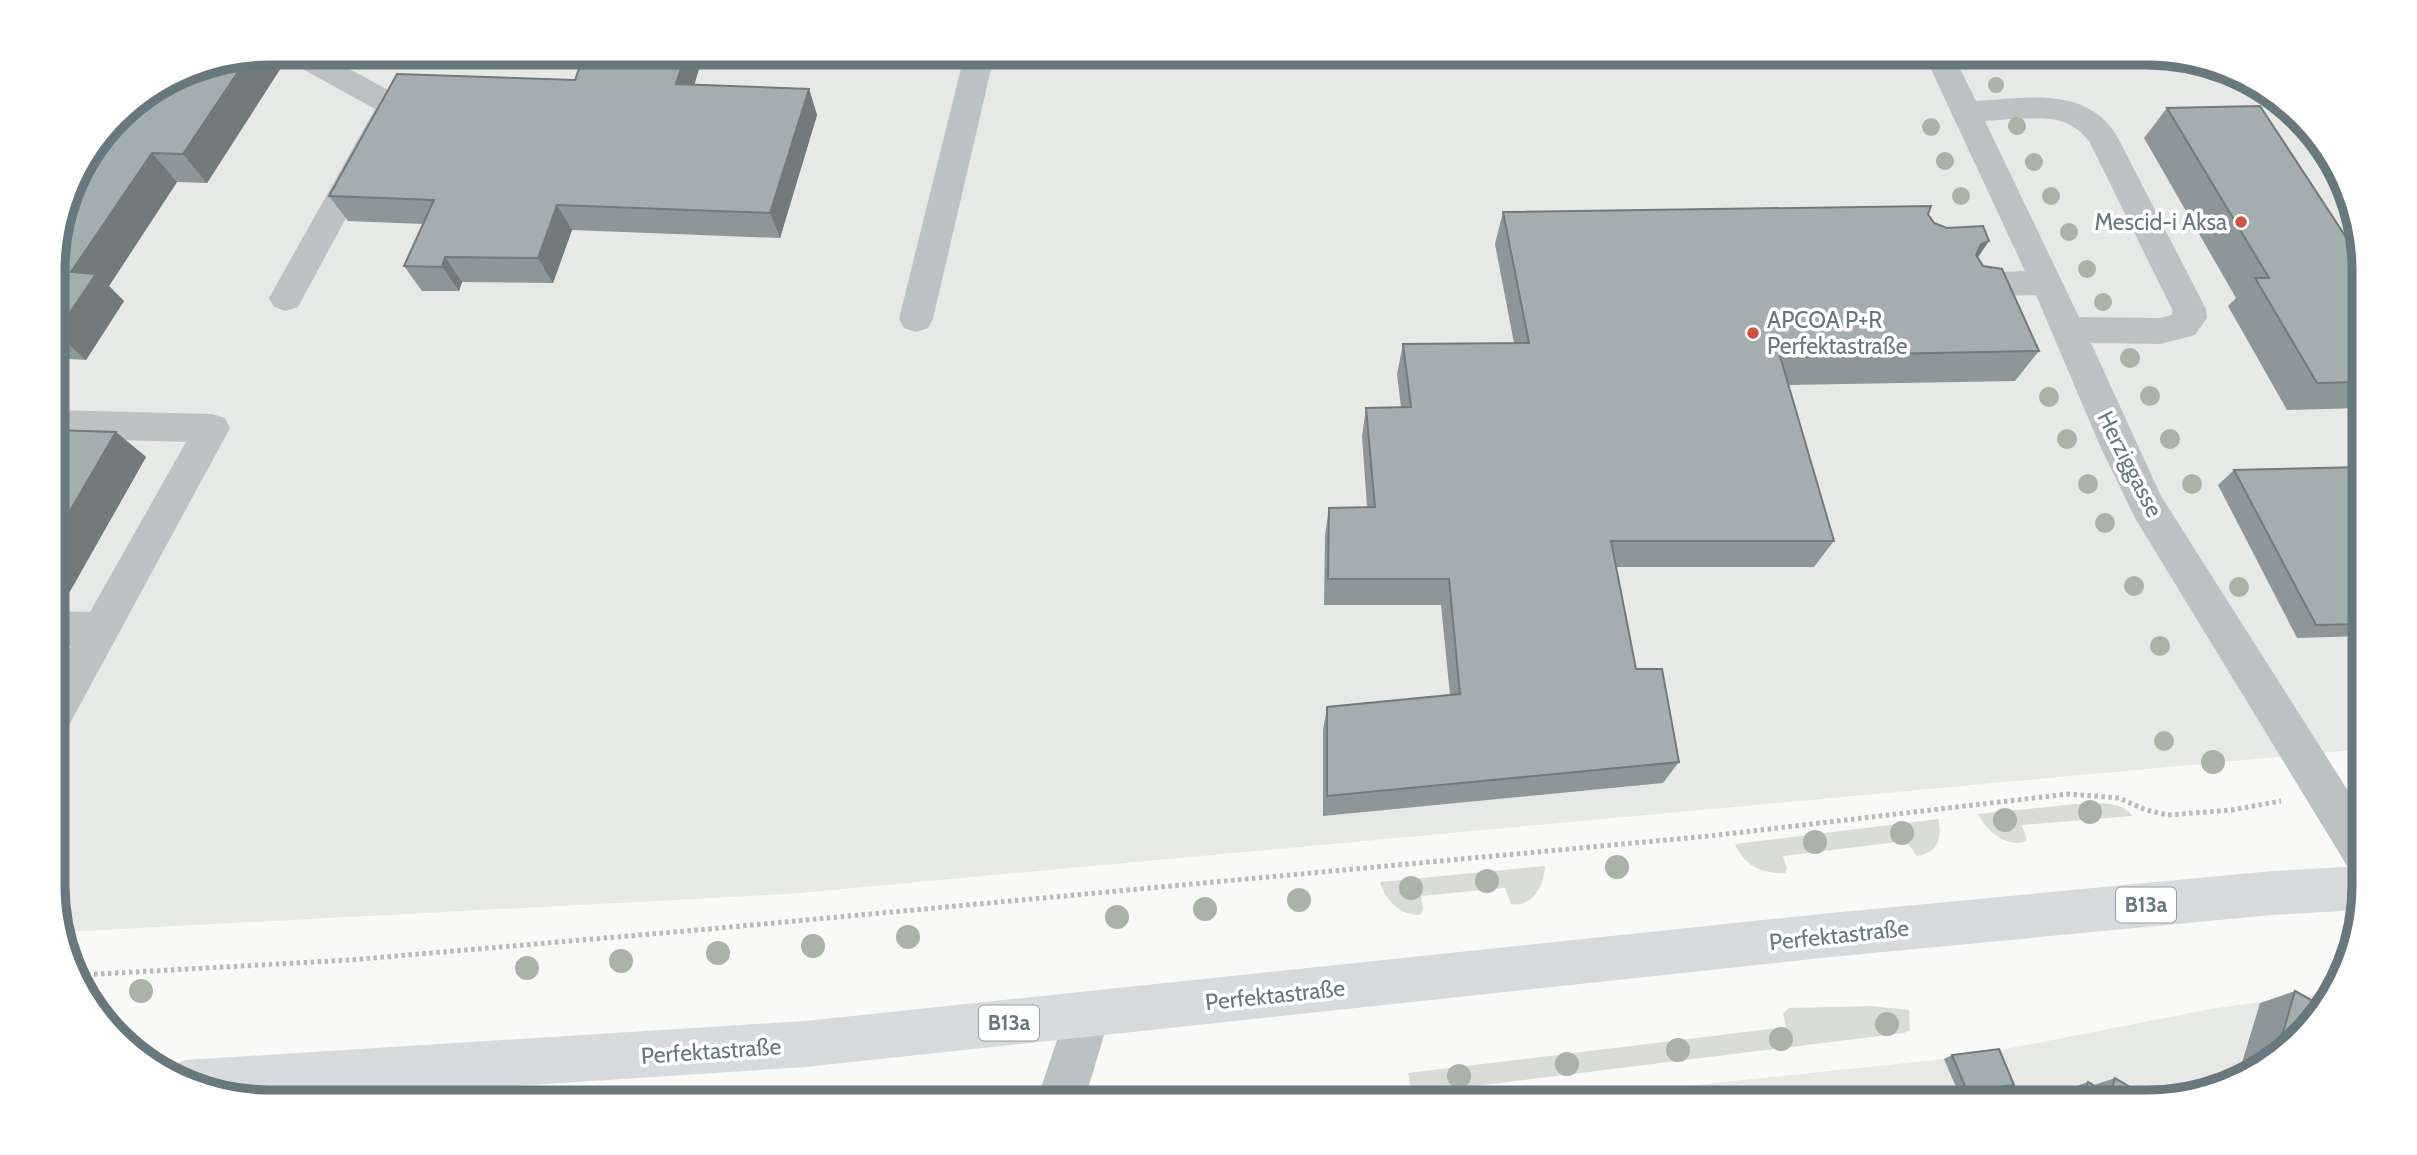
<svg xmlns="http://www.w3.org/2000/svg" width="2417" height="1155" font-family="Cabin,sans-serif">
<rect width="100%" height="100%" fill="#f9f9f7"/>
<g fill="#e7e9e7">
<polygon points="270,52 2147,53 2231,69 2320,138 2363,242 2364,749 788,894 62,932 54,914 53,255"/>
<polygon points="2325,993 2330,997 2311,1028 2268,1066 2161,1102 1535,1102 1944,1059 1991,1052 2211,1009"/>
</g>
<g fill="#daddd7">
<path d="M2075 804C2092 804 2122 799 2132 816L2022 825 2027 841C2008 849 1986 831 1978 814Z"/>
<path d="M1938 819C1943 837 1938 853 1917 856L1906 841 1783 856 1787 869 1785 873C1763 874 1744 866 1735 844Z"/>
<path d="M1545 866C1544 885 1533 908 1511 904L1505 888 1421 896 1423 910 1420 915C1400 915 1385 901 1380 882Z"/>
<polygon points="1873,1006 1909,1010 1910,1030 1904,1033 1412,1094 1408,1073 1786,1027 1783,1013 1789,1008"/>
</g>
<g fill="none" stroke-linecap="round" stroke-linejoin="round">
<polyline stroke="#b7bbbd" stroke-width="5" stroke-dasharray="3.5 3.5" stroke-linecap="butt" points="80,975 350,960 709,929 1709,836 2068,794 2119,798 2146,810 2168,815 2232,810 2281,801"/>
<g fill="#bcc2c4" fill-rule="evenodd">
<polygon points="274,52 318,52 403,98 407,105 298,307 286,311 274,307 269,298 375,109 290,62 278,59"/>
<polygon points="965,52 995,52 933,319 928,328 916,332 904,328 899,319"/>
<path d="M1923 52H1952L1976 101C2026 98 2087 86 2117 136L2206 309 2207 318 2195 335 2160 344 2091 343 2161 496 2364 816V875L2349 869 2135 518 2100 446 2036 295 1974 297 1962 294 1957 285 1962 276 1974 273 2025 271ZM2011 119C2044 118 2067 114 2089 141L2172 309V315L2160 318 2079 317 1985 121Z"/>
<polygon points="53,410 212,414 225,418 230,428 68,727 54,733 54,675 71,646 54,645 54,611 90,612 186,442 53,438"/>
<polygon points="1087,992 1103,999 1110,1015 1084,1102 1036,1102 1071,999"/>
</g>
<polygon fill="#d7dbdd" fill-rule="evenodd" points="2364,866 2364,886 2360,910 2272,915 1831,957 805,1067 269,1102 186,1086 167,1071 168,1067 185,1060 805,1021 1831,913 2272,871"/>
</g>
<g fill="#abb2a7">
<circle cx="1996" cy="85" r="8"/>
<circle cx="2017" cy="126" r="9"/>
<circle cx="1931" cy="127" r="9"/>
<circle cx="1945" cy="161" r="9"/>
<circle cx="2034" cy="162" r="9"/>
<circle cx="1961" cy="196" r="9"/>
<circle cx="2051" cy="196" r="9"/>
<circle cx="2069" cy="232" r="9"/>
<circle cx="2087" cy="269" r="9"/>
<circle cx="2103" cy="302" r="9"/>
<circle cx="2130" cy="358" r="10"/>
<circle cx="2150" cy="396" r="10"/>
<circle cx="2049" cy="397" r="10"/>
<circle cx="2067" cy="439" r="10"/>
<circle cx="2170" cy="439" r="10"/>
<circle cx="2088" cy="484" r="10"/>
<circle cx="2192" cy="484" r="10"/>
<circle cx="2105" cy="523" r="10"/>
<circle cx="2134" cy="586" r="10"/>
<circle cx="2239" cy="587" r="10"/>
<circle cx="2160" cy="646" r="10"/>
<circle cx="2164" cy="741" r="10"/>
<circle cx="2213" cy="762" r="12"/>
<circle cx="2090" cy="812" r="12"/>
<circle cx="2005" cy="820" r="12"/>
<circle cx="1902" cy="833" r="12"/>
<circle cx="1815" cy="842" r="12"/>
<circle cx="1617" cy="867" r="12"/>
<circle cx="1487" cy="881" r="12"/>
<circle cx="1411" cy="888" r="12"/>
<circle cx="1299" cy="900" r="12"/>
<circle cx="1205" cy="909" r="12"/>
<circle cx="1117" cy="917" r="12"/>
<circle cx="908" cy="937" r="12"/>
<circle cx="813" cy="946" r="12"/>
<circle cx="718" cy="953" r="12"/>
<circle cx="621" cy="961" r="12"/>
<circle cx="527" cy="968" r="12"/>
<circle cx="141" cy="991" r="12"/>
<circle cx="1887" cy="1024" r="12"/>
<circle cx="1781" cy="1039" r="12"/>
<circle cx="1678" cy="1050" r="12"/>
<circle cx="1567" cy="1064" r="12"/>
<circle cx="1459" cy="1076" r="12"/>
</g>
<g fill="#8d9698">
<polygon points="2040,52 2147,52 2205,64 2047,64"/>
<polygon points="284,63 207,183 177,182 109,286 124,301 86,360 53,358 53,255 75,173"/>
<polygon points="575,80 809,89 817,115 780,238 572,230 553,283 462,282 459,291 422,291 404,266 423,224 348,221 329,196"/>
<polygon points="2167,108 2363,263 2363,408 2287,410 2228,306 2236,298 2144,138"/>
<polygon points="1503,212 1928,214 1934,223 1978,258 2039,351 2015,381 1788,385 1834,541 1814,567 1616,567 1636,669 1679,762 1663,783 1323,816 1323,730 1327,707 1450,695 1441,605 1324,605 1325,535 1329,508 1367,507 1362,436 1366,408 1401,407 1397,374 1403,344 1514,343 1495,244"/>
<polygon points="53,430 116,432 146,457 69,593 54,592"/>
<polygon points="2363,467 2364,636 2297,638 2218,485 2234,470"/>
<polygon points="2295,991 2311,1028 2268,1066 2238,1076 2260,1003"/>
<polygon points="1952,1055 2014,1085 2006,1088 1959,1094 1944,1059"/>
<polygon points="2115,1078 2155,1102 2055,1102 2059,1092 2088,1082 2094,1085"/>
</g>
<g fill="#737a7c">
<polygon points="270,52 276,52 284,63 207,183 183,154 248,57"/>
<polygon points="686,52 704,52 687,110 676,84"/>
<polygon points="809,89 817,115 780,238 770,213"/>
<polygon points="152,153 177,182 109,286 124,301 86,360 56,333 71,272"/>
<polygon points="557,205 572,230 553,283 538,258"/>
<polygon points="1989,241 1968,272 1981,244"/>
<polygon points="445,257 462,282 459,291 442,267"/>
<polygon points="116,432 146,457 69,593 54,583 54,538"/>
</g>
<g fill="#a4aeb1" stroke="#737a7c" stroke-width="2">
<polygon points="585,52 686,52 676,84 809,89 770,213 557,205 538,258 445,257 442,267 404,266 434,200 329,196 397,74 575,80"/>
<polygon points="248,57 183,154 152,153 71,272 96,274 56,333 53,333 53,255 75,173 126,107 187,69"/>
<polygon points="2260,106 2363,263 2363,382 2317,383 2255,278 2269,278 2167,108"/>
<polygon points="1931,206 1928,214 1934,223 1947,228 1983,226 1989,241 1981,244 1976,255 1983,266 2002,269 2039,351 1780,356 1834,541 1611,541 1636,669 1662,669 1679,762 1327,796 1327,707 1460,694 1449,579 1328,579 1329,508 1375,507 1366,408 1411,407 1403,344 1529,343 1503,212"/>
<polygon points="53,430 116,432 54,538"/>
<polygon points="2363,467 2364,624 2316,625 2234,470"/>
<polygon points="2295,991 2324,1007 2311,1028 2275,1060"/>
<polygon points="1999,1049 2014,1085 1967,1091 1952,1055"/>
<polygon points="2115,1078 2155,1102 2081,1102 2088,1082 2110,1095"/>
</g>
<g fill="#cf5142" stroke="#fff" stroke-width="2.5">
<circle cx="2241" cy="222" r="7"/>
<circle cx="1753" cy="333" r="7"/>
</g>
<g text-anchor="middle" stroke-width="7" stroke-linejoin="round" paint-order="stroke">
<g fill="#fff" stroke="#95a0a5" stroke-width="2">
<rect x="2116" y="887.5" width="60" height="35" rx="5"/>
<rect x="979" y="1005.5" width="60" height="35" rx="5"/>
</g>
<g font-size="21" font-weight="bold" fill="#67787e">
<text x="2146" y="912">B13a</text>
<text x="1009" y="1030">B13a</text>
</g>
<g font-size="23" fill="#67787e" stroke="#fff" text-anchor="end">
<text x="2227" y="230">Mescid-i Aksa</text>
<text x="1767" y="328" text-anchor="start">APCOA P+R<tspan x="1767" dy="26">Perfektastraße</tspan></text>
</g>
<g font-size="23" fill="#67787e" stroke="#fff">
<text transform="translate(2130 464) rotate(63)" y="8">Herziggasse</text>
<text transform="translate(1839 935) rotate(-6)" y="8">Perfektastraße</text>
<text transform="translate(1275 995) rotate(-6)" y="8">Perfektastraße</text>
<text transform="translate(711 1051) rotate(-4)" y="8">Perfektastraße</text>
</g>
</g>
<path d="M0 0H2417V1155H0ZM270 65H2147A205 205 0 0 1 2352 270V885A205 205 0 0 1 2147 1090H270A205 205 0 0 1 65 885V270A205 205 0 0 1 270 65Z" fill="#fff" fill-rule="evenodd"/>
<path fill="none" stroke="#67787e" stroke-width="9" d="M270 65H2147A205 205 0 0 1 2352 270V885A205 205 0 0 1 2147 1090H270A205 205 0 0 1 65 885V270A205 205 0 0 1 270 65Z"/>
</svg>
